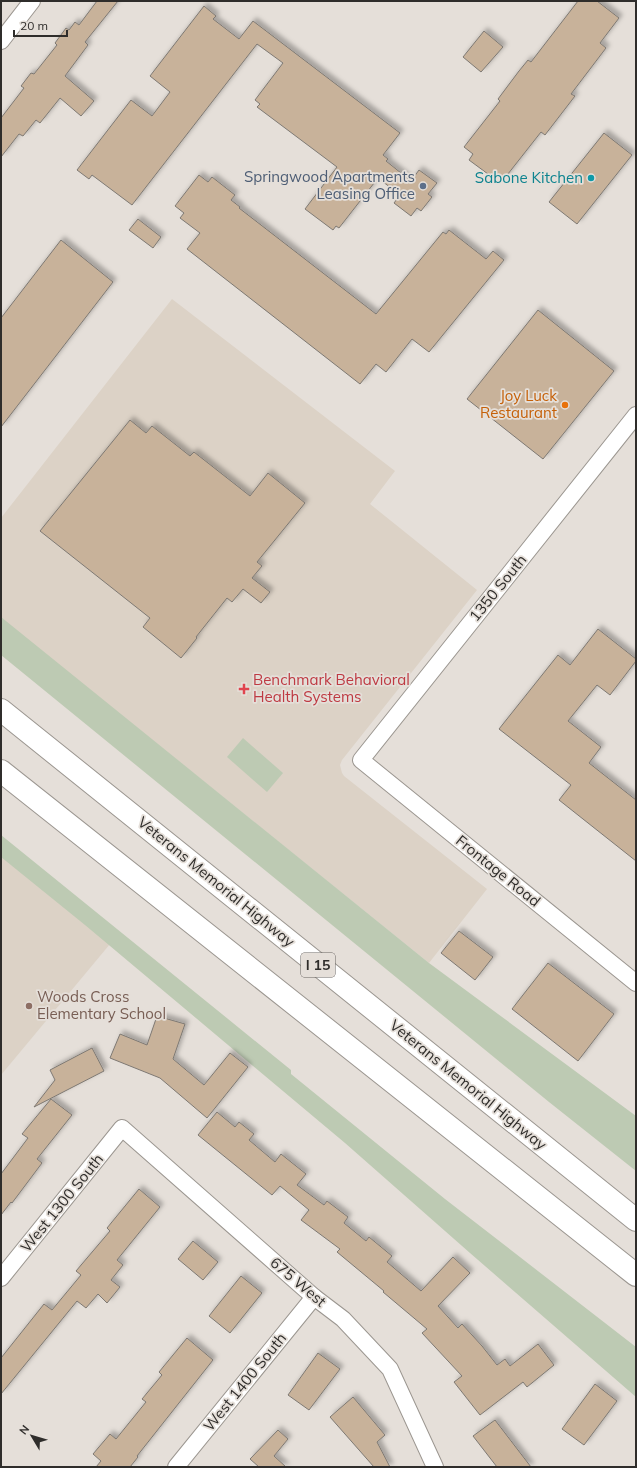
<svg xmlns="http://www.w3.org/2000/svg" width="637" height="1468" font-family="Mulish,sans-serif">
<defs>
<filter id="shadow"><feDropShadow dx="3.5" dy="-3.5" stdDeviation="2" flood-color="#0004"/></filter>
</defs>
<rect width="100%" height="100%" fill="#e5dfd9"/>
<g fill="#dcd2c6">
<polygon points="172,299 395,471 370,504 477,590 342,760 340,765 342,773 344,776 487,889 429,963 1,618 1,518"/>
<polygon points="1,847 115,938 1,1075"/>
</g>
<g fill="#bdcab3">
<polygon points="1,617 429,963 636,1116 636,1171 549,1102 1,655"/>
<polygon points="243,738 283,773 267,792 227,757"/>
<polygon points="1,835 291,1070 291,1074 445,1199 636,1347 636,1397 470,1253 345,1143 85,925 1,857"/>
</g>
<g fill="#c8b29a" stroke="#7e7973" filter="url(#shadow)">
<polygon points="97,1 118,1 85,42 88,45 65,76 94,101 81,116 60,98 40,123 36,120 23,136 19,134 1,157 1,118 24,88 21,86 31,73 34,74 57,45 55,43 66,28 69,30 75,22 79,25"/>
<polygon points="578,1 597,1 619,18 600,43 606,48 571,94 575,96 545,135 541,132 504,179 495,172 492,177 469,160 473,154 464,147 500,101 498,99 519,71 528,60 531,62"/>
<polygon points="204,6 216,16 213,19 239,39 253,21 400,133 383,155 388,159 386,161 411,181 419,170 437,183 428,194 432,197 421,211 417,208 411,216 394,203 400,195 378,178 339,228 336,226 333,230 305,209 337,167 257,107 260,104 255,100 283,63 257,44 132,205 92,175 89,179 77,170 131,100 152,116 170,92 150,76"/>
<polygon points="484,31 503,47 481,72 463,57"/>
<polygon points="604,133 632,155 577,224 549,202"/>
<polygon points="199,175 208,182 212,177 235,195 231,200 240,207 239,208 376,314 443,232 446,234 449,230 486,259 493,251 504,260 429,352 412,339 386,372 376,364 360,384 187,249 200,233 180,218 184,213 175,206"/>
<polygon points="138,219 161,237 153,248 129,230"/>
<polygon points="61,240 113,282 1,427 1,318"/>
<polygon points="538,310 614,371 543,459 467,399"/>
<polygon points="130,420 146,433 152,426 190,456 194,452 250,496 268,473 305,503 257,562 262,566 252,578 270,592 261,603 243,589 232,602 227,598 196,637 197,638 181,658 143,627 150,618 40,531"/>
<polygon points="598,629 636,659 636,661 610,695 597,685 568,721 601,747 589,763 636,800 636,861 559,800 571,785 499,729 558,655 570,665"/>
<polygon points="459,931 493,957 475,980 441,953"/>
<polygon points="548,963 614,1014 578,1061 512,1009"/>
<polygon points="157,1016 185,1024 173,1059 204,1085 230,1053 248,1067 207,1118 160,1078 110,1058 120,1034 147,1045"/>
<polygon points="92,1048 104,1071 34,1107 55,1080 50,1070"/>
<polygon points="51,1099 72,1115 37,1159 42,1163 12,1203 11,1202 1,1215 1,1174 28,1138 22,1134"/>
<polygon points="217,1112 235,1127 239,1122 254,1134 249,1140 275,1162 281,1154 306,1174 297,1185 324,1205 327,1201 348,1217 344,1223 366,1241 369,1237 392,1256 387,1262 421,1291 453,1257 470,1273 438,1306 458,1328 462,1324 482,1346 497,1365 505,1359 510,1366 538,1344 554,1365 527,1387 523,1382 480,1415 454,1382 462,1376 422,1333 427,1329 383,1292 384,1291 337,1252 340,1249 301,1220 309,1210 280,1186 272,1195 198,1135"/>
<polygon points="139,1189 160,1207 117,1260 123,1265 111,1280 120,1287 107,1303 98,1294 86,1308 77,1301 1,1394 1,1358 44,1304 52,1310 81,1275 76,1271 110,1231 107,1228"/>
<polygon points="193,1241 218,1262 203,1280 178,1259"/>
<polygon points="241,1276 262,1293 230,1333 209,1316"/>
<polygon points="187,1338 213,1360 137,1456 138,1457 130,1467 96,1467 101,1461 93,1454 110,1434 116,1439 146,1402 142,1399 162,1375 159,1372"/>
<polygon points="318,1353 340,1369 309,1410 288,1395"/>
<polygon points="595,1384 617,1401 584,1445 562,1429"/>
<polygon points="353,1397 385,1435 377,1442 390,1467 374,1467 330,1417"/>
<polygon points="495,1420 531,1467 497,1467 473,1436"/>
<polygon points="278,1430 288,1439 274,1456 286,1467 259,1467 250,1459"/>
</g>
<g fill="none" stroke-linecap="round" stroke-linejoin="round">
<g stroke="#9b9690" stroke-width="18">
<g id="minor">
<polyline points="1,41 32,1"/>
<polyline points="636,415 361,760 636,983"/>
<polyline points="1,1278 122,1128 314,1297 343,1319 390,1369 435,1467"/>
<polyline points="176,1467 314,1297"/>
</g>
</g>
<g stroke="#9b9690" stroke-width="24">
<g id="motorway">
<polyline points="1,710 636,1220"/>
<polyline points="1,771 636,1275"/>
</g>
</g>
<use href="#minor" stroke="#fff" stroke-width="16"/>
<use href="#motorway" stroke="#fff" stroke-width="22"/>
</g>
<circle fill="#0f9aa8" stroke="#e5dfd9" stroke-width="1.5" cx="591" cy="178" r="4"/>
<circle fill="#5c6f8a" stroke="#e5dfd9" stroke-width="1.5" cx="423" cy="186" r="4"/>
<circle fill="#e8710a" stroke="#e5dfd9" stroke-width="1.5" cx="565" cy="405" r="4"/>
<path fill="#e0444e" stroke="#e5dfd9" stroke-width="1.5" d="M242 683h4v4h4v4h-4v4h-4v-4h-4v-4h4z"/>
<circle fill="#8d6e63" stroke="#e5dfd9" stroke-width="1.5" cx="29" cy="1006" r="4"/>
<g text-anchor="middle" stroke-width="3.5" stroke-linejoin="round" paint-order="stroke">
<rect fill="#e5dfd9" stroke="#66625f" stroke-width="1" x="301" y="953" width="34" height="24" rx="3"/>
<g font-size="14" font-weight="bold" fill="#2f2d2b">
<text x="318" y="970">I 15</text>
</g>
<g font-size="15" fill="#4e5e75" stroke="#e5dfd9" text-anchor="end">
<text x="415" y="182">Springwood Apartments<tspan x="415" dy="17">Leasing Office</tspan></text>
</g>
<g font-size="15" fill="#0d838f" stroke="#e5dfd9" text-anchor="end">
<text x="583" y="183">Sabone Kitchen</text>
</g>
<g font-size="15" fill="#c56008" stroke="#e5dfd9" text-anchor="end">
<text x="557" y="401">Joy Luck<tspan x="557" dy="17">Restaurant</tspan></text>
</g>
<g font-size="15" fill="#2f2d2b" stroke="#e5dfd9">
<text transform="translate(498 588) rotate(-51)" y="5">1350 South</text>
<text transform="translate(498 871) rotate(39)" y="5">Frontage Road</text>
<text transform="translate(216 882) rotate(39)" y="5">Veterans Memorial Highway</text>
<text transform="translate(468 1085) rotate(39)" y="5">Veterans Memorial Highway</text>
<text transform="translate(62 1203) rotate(-51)" y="5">West 1300 South</text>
<text transform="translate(298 1282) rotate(40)" y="5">675 West</text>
<text transform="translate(245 1382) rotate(-51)" y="5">West 1400 South</text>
</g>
<g font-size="15" fill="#be3a42" stroke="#e5dfd9" text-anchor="start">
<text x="253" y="685">Benchmark Behavioral<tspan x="253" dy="17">Health Systems</tspan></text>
</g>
<g font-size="15" fill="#785e54" stroke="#e5dfd9" text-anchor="start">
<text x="37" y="1002">Woods Cross<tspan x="37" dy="17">Elementary School</tspan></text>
</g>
</g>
<rect width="637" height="1468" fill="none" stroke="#2f2d2b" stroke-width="4"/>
<g transform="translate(32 1436) rotate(308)" stroke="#e5dfd9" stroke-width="3" paint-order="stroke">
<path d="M0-3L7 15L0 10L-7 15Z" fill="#2f2d2b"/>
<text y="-6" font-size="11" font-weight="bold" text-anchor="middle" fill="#2f2d2b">N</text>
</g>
<path d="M14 30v6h53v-6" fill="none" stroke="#2f2d2b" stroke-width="2"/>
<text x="20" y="30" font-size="12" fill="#2f2d2b" stroke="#e5dfd9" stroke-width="3" paint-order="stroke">20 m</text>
</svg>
